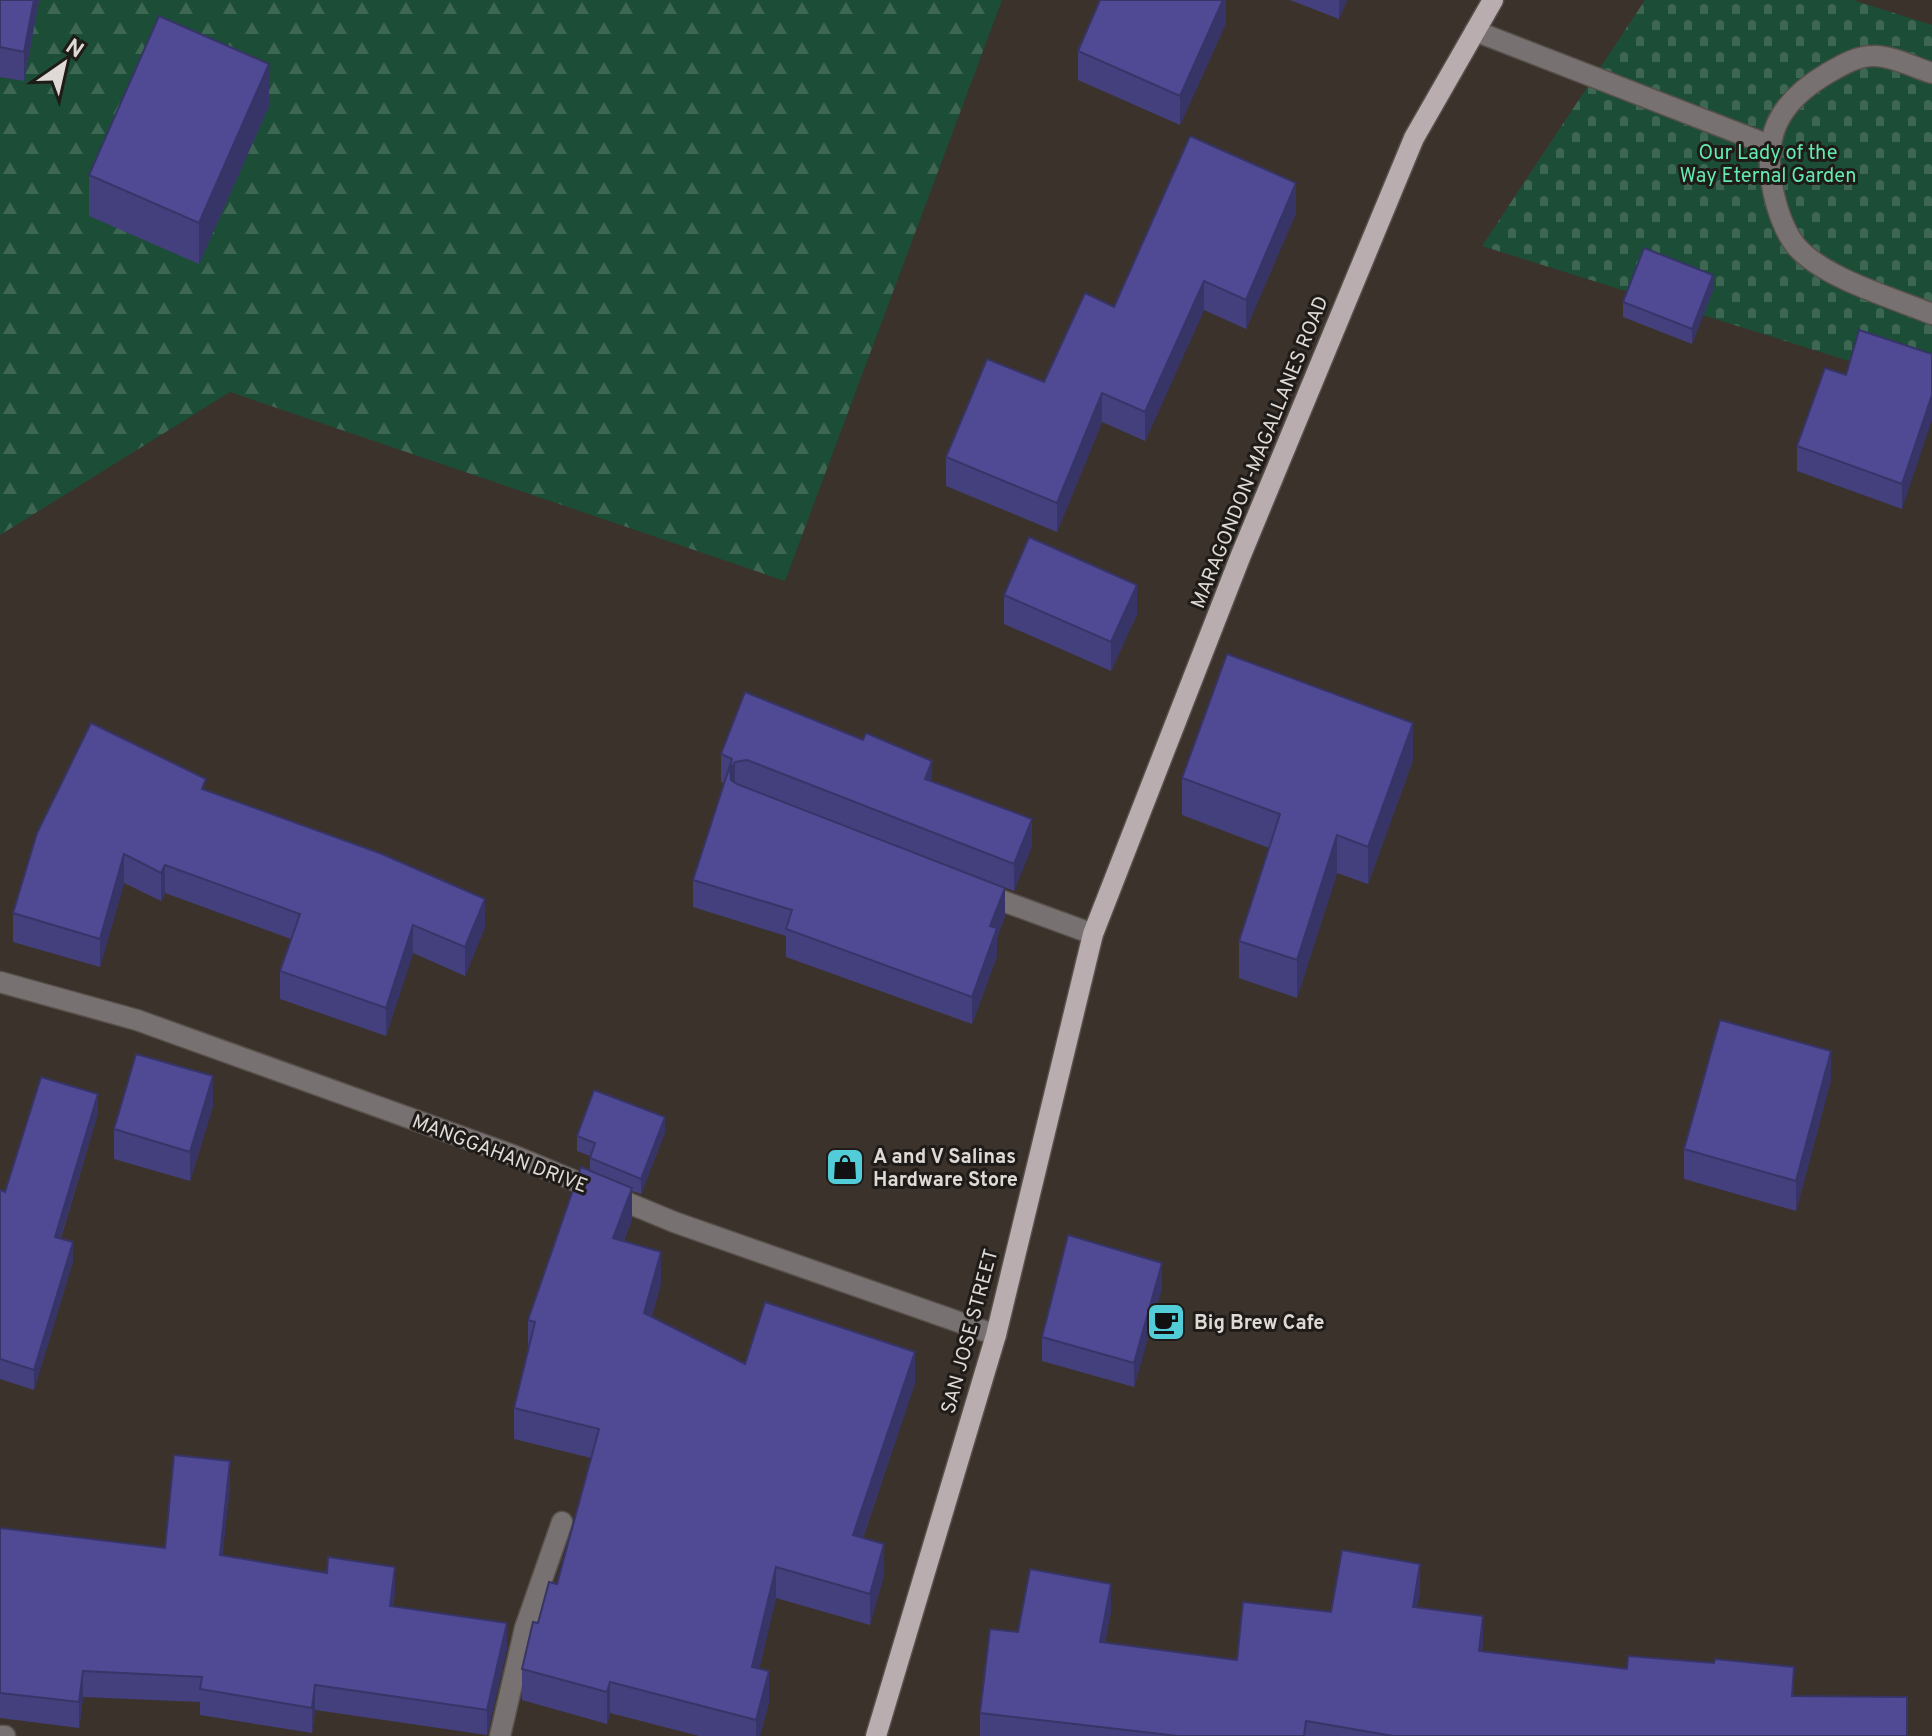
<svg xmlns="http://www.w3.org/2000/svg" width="1932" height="1736" font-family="Overpass,sans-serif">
<defs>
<pattern id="forest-firs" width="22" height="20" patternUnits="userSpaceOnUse" patternTransform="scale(2)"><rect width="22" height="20" fill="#1c4d37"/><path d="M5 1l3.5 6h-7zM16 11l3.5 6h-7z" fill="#3d6653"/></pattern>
<pattern id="cemetery-stones" width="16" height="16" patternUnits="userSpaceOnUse" patternTransform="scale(2)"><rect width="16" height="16" fill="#1c4d37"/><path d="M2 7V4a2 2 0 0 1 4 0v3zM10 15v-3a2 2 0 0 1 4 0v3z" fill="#3d6653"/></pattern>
</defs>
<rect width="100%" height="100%" fill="#3a322b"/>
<polygon fill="url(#forest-firs)" points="0,0 1002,0 785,581 230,392 0,535"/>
<polygon fill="url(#cemetery-stones)" points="1645,0 1853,0 1932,25 1932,387 1482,246"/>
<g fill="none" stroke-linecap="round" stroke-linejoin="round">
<g stroke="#58504a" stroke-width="23">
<g id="minor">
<polyline points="1475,31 1769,145"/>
<path d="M1932 73C1915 68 1891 55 1873 56 1857 56 1842 65 1828 73 1777 103 1761 137 1774 195 1778 212 1785 232 1796 246 1823 278 1893 298 1932 314"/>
<polyline points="981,893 1093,934"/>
<polyline points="0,982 137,1020 515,1156 674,1222 996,1335"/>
<polyline points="0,1736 5,1736"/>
<polyline points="500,1736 525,1628 562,1522"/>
</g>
</g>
<g stroke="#58504a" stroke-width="23">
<polyline id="major" points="876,1736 996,1335 1093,934 1241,555 1414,138 1493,0"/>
</g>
<use href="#minor" stroke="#777172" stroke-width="20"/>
<use href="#major" stroke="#b9adaf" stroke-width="20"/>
</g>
<g fill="#44407e">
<polygon points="0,0 39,0 24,81 0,77"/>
<polygon points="1226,0 1226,23 1180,125 1078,80 1078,51"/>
<polygon points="1290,0 1347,0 1339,19"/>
<polygon points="269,106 199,264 89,216 89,175"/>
<polygon points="1296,213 1246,329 1204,310 1145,441 1102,422 1057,532 946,486 946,457 1044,382 1114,307"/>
<polygon points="1713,290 1692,344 1623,317 1623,302"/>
<polygon points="1932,354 1902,509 1797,471 1797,446 1846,375"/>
<polygon points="1004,595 1137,614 1111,671 1004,624"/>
<polygon points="721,754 932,781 1032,846 1014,891 746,788 1005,916 997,938 997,956 972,1024 786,957 786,936 693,907 693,880 724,783 721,782"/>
<polygon points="1413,760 1368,884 1337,873 1297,998 1239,978 1239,941 1269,848 1182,815 1182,778"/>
<polygon points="206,790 485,927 465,976 413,953 386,1036 280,999 280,971 291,939 165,893 161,901 124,883 100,967 13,942 13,913"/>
<polygon points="1831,1080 1796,1211 1684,1179 1684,1149"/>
<polygon points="213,1106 190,1181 114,1159 114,1129"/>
<polygon points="98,1113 61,1238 73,1261 34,1390 0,1379 0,1190 5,1192"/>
<polygon points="665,1132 641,1194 632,1191 632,1219 624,1241 661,1283 652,1316 745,1364 915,1383 863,1538 884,1575 870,1625 776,1598 759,1669 769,1702 760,1736 699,1736 610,1713 607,1724 522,1700 522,1669 538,1623 557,1584 591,1458 514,1439 514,1408 528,1349 528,1320 590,1170 590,1156 577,1151 577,1136"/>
<polygon points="1162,1288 1134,1387 1042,1361 1042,1337"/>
<polygon points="230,1486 222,1555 395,1592 393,1606 507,1649 487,1735 315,1710 312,1733 200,1715 200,1702 83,1697 79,1728 0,1718 0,1528 165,1548"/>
<polygon points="1420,1591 1417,1607 1483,1643 1482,1651 1794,1696 1907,1736 980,1736 980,1713 1111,1611 1105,1643 1237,1660 1331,1612"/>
</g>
<g fill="#373467">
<polygon points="34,0 39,0 24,81 24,52"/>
<polygon points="1223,0 1226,0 1226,23 1180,125 1180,96"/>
<polygon points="1339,0 1347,0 1339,19"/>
<polygon points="269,64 269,106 199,264 199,223"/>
<polygon points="1296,183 1296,213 1246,329 1246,300"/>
<polygon points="1713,275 1713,290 1692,344 1692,329"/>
<polygon points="1204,281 1204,310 1145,441 1145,412"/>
<polygon points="1102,393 1102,422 1057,532 1057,503"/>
<polygon points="1932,395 1932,420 1902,509 1902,484"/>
<polygon points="1137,585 1137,614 1111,671 1111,642"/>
<polygon points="1413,723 1413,760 1368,884 1368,847"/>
<polygon points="932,761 932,789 925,779"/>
<polygon points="735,762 735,789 730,796 730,768"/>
<polygon points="1032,819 1032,846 1014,891 1014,864"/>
<polygon points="1337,835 1337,873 1297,998 1297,960"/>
<polygon points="124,854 124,883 100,967 100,939"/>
<polygon points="165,865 165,893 161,901 161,873"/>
<polygon points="1005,888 1005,916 997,938 997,956 972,1024 972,997 990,926"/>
<polygon points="485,899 485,927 465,976 465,947"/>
<polygon points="413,925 413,953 386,1036 386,1008"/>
<polygon points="1831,1051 1831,1080 1796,1211 1796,1181"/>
<polygon points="213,1076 213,1106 190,1181 190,1152"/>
<polygon points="98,1094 98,1113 55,1256 55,1237"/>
<polygon points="665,1117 665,1132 641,1194 641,1179"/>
<polygon points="632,1188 632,1219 613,1269 613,1238"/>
<polygon points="73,1242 73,1261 34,1390 34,1370"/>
<polygon points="661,1252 661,1283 644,1344 644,1313"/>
<polygon points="1162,1263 1162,1288 1134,1387 1134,1363"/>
<polygon points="915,1352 915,1383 853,1566 853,1535"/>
<polygon points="230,1461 230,1486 220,1581 220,1555"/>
<polygon points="884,1544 884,1575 870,1625 870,1594"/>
<polygon points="1420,1564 1420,1591 1413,1634 1413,1607"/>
<polygon points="395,1567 395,1592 390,1631 390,1606"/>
<polygon points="776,1567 776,1598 752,1698 752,1667"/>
<polygon points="1111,1584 1111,1611 1100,1669 1100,1642"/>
<polygon points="1483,1616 1483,1643 1479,1678 1479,1651"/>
<polygon points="507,1623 507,1649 487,1735 487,1710"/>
<polygon points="1794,1667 1794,1694 1792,1723 1792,1696"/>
<polygon points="83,1671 83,1697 79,1728 79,1702"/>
<polygon points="769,1671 769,1702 760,1736 756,1736 756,1720"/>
<polygon points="610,1682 610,1713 607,1724 607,1692"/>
<polygon points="315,1685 315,1710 312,1733 312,1708"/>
</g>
<g fill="#4f4a93" stroke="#373467" stroke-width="2">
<polygon points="0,0 34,0 24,52 0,47"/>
<polygon points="1100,0 1223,0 1180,96 1078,51"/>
<polygon points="159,16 269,64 199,223 89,175"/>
<polygon points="1190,136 1296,183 1246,300 1204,281 1145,412 1102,393 1057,503 946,457 987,359 1044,382 1085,293 1114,307"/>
<polygon points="1644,248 1713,275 1692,329 1623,302"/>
<polygon points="1859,330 1932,354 1932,395 1902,484 1797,446 1825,368 1846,375"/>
<polygon points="1029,537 1137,585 1111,642 1004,595"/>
<polygon points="1227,654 1413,723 1368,847 1337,835 1297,960 1239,941 1280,814 1182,778"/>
<polygon points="745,692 863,740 866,733 932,761 925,779 1032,819 1014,864 747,760 735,762 730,768 731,780 737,784 1005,888 990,926 997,928 972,997 786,929 792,910 693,880 732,759 721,754"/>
<polygon points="91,723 206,779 202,789 382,854 485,899 465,947 413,925 386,1008 280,971 300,914 165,865 161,873 124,854 100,939 13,913 37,833"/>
<polygon points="1720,1020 1831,1051 1796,1181 1684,1149"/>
<polygon points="136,1054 213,1076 190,1152 114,1129"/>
<polygon points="41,1077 98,1094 55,1237 73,1242 34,1370 0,1359 0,1190 5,1192"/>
<polygon points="594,1090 665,1117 641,1179 590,1158 595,1143 577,1136"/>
<polygon points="581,1167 632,1188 613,1238 661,1252 644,1313 745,1364 765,1302 915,1352 853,1535 884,1544 870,1594 776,1567 752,1667 769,1671 756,1720 610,1682 607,1692 522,1669 533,1622 538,1623 549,1582 557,1584 599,1429 514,1408 535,1322 528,1320"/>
<polygon points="1068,1235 1162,1263 1134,1363 1042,1337"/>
<polygon points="174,1455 230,1461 220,1555 327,1573 328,1557 395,1567 390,1606 507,1623 487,1710 315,1685 312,1708 200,1689 202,1677 83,1671 79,1702 0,1693 0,1528 165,1548"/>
<polygon points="1342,1550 1420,1564 1413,1607 1483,1616 1479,1651 1627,1669 1628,1656 1714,1663 1715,1659 1794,1667 1792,1696 1907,1697 1907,1736 1393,1736 1306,1721 1304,1736 1178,1736 980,1713 990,1629 1018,1632 1030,1569 1111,1584 1100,1642 1237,1660 1243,1602 1331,1612"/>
</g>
<defs>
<g id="shop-square" transform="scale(2)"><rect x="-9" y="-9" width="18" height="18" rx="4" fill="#52ccd6" stroke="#1f1b18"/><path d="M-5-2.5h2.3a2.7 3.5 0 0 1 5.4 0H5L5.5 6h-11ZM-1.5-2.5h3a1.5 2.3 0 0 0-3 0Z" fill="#111"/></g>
<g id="cafe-square" transform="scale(2)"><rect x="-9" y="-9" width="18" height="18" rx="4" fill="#52ccd6" stroke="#1f1b18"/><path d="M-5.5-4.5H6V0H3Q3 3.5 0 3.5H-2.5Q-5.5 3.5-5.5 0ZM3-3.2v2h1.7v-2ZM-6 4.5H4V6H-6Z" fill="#111"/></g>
</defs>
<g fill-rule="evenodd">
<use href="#shop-square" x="845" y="1167"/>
<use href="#cafe-square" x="1166" y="1322"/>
</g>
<g text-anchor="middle" stroke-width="6" stroke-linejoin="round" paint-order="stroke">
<g font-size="20" fill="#63eaae" stroke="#1f1b18">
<text x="1768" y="159">Our Lady of the<tspan x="1768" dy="23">Way Eternal Garden</tspan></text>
</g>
<g font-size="20" fill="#dfdad5" stroke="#1f1b18">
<text transform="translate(1259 452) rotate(-68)" y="7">MARAGONDON-MAGALLANES ROAD</text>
<text transform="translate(500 1153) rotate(21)" y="7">MANGGAHAN DRIVE</text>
<text transform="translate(969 1331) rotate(-75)" y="7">SAN JOSE STREET</text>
</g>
<g font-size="20" font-weight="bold" fill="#dfdad5" stroke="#1f1b18" text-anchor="start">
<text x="873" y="1163">A and V Salinas<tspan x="873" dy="23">Hardware Store</tspan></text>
<text x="1194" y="1329">Big Brew Cafe</text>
</g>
</g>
<g transform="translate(64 64) rotate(34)" stroke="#1f1b18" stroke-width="6" paint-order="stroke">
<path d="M0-6L14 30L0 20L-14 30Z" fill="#dfdad5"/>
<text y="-12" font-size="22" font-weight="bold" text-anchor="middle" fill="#dfdad5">N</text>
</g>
</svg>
